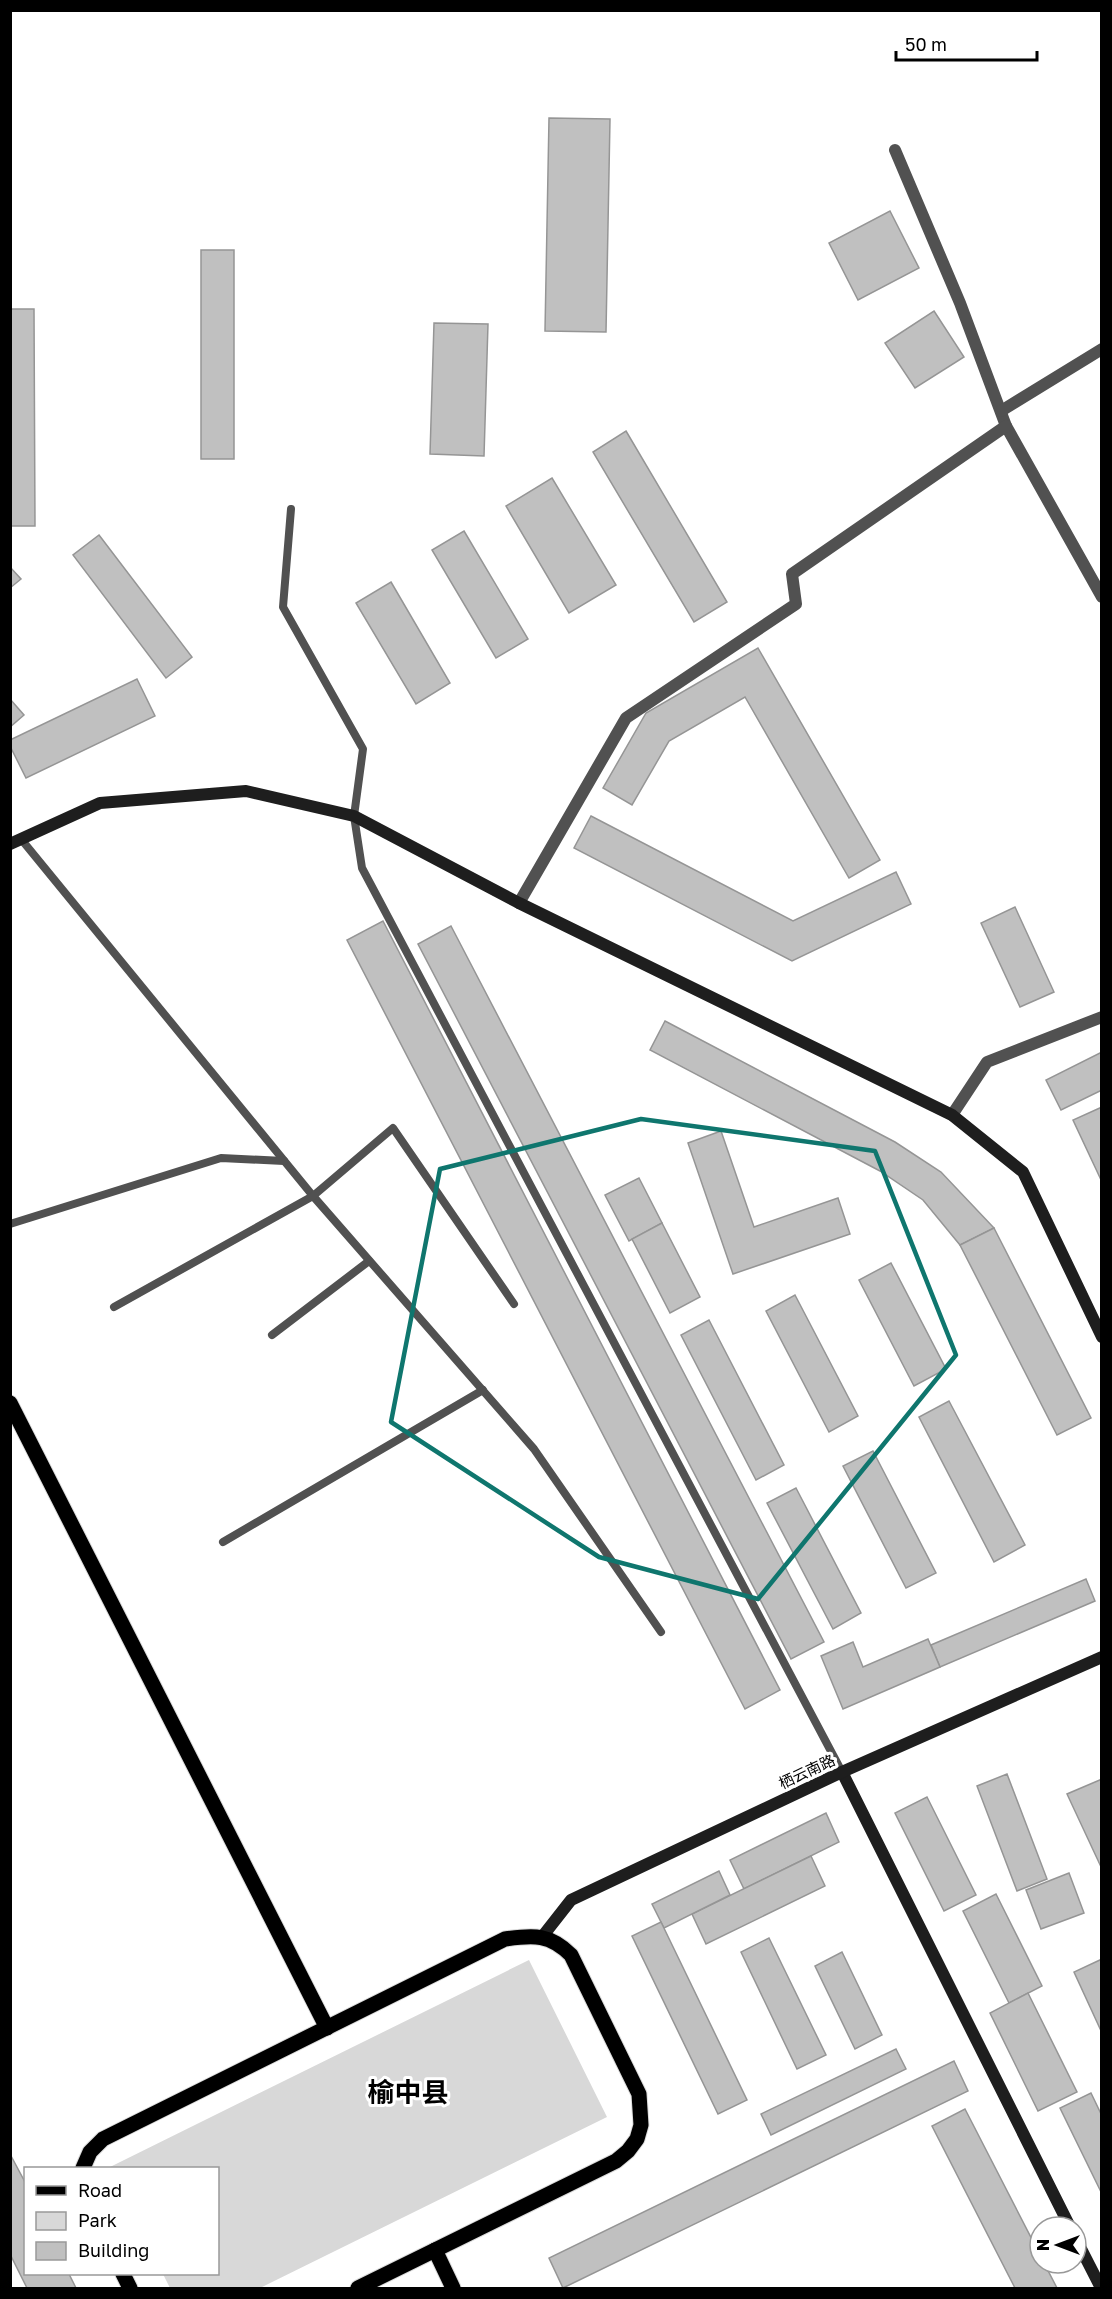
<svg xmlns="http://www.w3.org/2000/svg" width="1112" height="2299" font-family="'Golos Text','Noto Sans SC',sans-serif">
<rect width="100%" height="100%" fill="#fff"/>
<polygon fill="#d8d8d8" points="529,1960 607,2117 260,2288 170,2288 163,2274 218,2274 218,2168 110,2167"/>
<g fill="#c0c0c0" stroke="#959595" stroke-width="1.5">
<polygon points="549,118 610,119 606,332 545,331"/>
<polygon points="890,211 919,268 858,300 829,243"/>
<rect x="201" y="250" width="33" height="209"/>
<polygon points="10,309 34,309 35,526 10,526"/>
<polygon points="934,311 964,357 915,388 885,343"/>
<polygon points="434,323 488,324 484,456 430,454"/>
<polygon points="626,431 727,602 694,622 593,452"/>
<polygon points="552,478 616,585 569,613 506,506"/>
<polygon points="464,531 528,639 496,658 432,550"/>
<polygon points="99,535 192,657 166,678 73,555"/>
<polygon points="10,567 21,579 10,588"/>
<polygon points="391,582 450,683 416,704 356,603"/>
<polygon points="758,648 880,860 849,878 745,697 669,741 632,805 603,788 646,713"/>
<polygon points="137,679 155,716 26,778 10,746 10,740"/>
<polygon points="10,699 24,715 10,727"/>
<polygon points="591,816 793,921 896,872 911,904 792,961 574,848"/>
<polygon points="1015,907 1054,992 1020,1007 981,923"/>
<polygon points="383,921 780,1690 745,1709 347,940"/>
<polygon points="451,926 824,1642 791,1659 418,944"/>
<polygon points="665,1021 895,1142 941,1172 994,1228 960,1245 923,1200 880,1171 650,1050"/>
<polygon points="1102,1052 1102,1090 1061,1110 1046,1080"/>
<polygon points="1102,1107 1102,1182 1073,1120"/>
<polygon points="721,1131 754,1227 838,1198 850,1234 733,1274 688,1143"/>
<polygon points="639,1178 662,1223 629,1241 605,1195"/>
<polygon points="662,1223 700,1297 670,1313 632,1239"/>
<polygon points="994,1228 1091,1418 1057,1435 960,1245"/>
<polygon points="891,1263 946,1369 914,1386 859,1280"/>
<polygon points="795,1295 858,1416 829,1432 766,1311"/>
<polygon points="709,1320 784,1465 756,1480 681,1335"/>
<polygon points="949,1401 1025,1545 994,1562 919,1417"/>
<polygon points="873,1451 936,1573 906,1588 843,1466"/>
<polygon points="796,1488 861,1613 833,1629 767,1503"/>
<polygon points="1086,1579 1095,1601 940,1667 931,1645"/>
<polygon points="928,1639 940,1667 843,1709 821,1656 853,1642 863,1667"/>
<polygon points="1007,1774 1047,1879 1017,1891 977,1786"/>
<polygon points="1102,1779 1102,1869 1067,1794"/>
<polygon points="927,1797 976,1895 944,1911 895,1813"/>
<polygon points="826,1813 839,1842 744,1889 730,1860"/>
<polygon points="811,1856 825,1886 706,1944 692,1914"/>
<polygon points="719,1871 730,1895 664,1928 652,1904"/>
<polygon points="1069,1873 1084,1913 1041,1929 1026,1890"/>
<polygon points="996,1894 1042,1986 1009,2003 963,1911"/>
<polygon points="661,1922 747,2100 718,2114 632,1936"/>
<polygon points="769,1938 826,2055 797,2069 741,1952"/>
<polygon points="842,1952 882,2035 855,2049 815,1966"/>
<polygon points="1102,1959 1102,2033 1074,1972"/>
<polygon points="1028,1993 1077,2092 1038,2111 990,2013"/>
<polygon points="896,2049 906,2069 771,2135 761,2114"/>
<polygon points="954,2061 968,2091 563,2288 549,2258"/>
<polygon points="1091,2093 1102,2116 1102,2194 1060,2108"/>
<polygon points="965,2109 1040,2255 1040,2263 1044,2263 1057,2288 1015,2288 932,2126"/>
<polygon points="10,2154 26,2184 26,2274 69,2274 76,2288 27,2288 10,2254"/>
</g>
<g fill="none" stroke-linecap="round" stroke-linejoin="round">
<g stroke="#dbdbdb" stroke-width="17">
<g id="primary">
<polyline points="10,1403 327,2028"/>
<path d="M83 2168 90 2152 103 2139 505 1939C534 1935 550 1934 571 1955L639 2094 641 2125 637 2139 628 2151 616 2161 358 2288"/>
<polyline points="435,2250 453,2288"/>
<polyline points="123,2274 130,2288"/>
</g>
</g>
<g stroke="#515151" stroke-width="8">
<polyline points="291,509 283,607 363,749 354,816 362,868 842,1772"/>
<polyline points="21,839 313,1196 534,1449 661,1632"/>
<polyline points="10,1224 221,1158 284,1161"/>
<polyline points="114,1307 313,1196 393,1128 514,1304"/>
<polyline points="272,1335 369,1261"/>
<polyline points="223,1542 483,1390"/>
</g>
<g stroke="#515151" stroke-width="12">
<polyline points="895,150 960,303 1006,426 1102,597"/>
<polyline points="1001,411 1102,349"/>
<polyline points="519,903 626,718 796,604 792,574 1006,426"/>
<polyline points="952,1115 987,1062 1102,1017"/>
</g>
<g stroke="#1e1e1e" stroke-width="12">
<polyline points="10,844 100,803 246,791 354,816 519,903 952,1115 1023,1172 1102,1337"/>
<polyline points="842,1772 1070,2227"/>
<polyline points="542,1937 571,1900 842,1772 1102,1657"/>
<polyline points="1076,2239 1101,2288"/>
</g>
<use href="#primary" stroke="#000" stroke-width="15"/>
</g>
<path fill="none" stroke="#0f766e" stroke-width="4.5" stroke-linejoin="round" d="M641 1119 875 1151 956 1355 758 1599 599 1557 391 1422 440 1169Z"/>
<g text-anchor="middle" stroke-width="6" stroke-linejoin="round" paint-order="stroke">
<g font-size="15" fill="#000" stroke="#fff">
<text transform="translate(807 1772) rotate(-25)" y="5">栖云南路</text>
</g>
<g font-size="27" font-weight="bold" fill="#000" stroke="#fff">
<text x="408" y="2102">榆中县</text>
</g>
</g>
<rect width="1112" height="2299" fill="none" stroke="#000000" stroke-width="24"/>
<rect x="24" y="2167" width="195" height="108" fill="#ffffff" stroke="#999999" stroke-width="1.5"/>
<rect x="36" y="2186" width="30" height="9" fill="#000000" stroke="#999999" stroke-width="1.5"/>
<text x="78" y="2197" font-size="18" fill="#000000">Road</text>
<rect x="36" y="2212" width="30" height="18" fill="#d8d8d8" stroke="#999999" stroke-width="1.5"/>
<text x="78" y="2227" font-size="18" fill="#000000">Park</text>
<rect x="36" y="2242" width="30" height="18" fill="#c0c0c0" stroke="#999999" stroke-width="1.5"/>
<text x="78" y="2257" font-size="18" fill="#000000">Building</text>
<g transform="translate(1058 2245) rotate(270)"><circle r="28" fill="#ffffff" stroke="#999999" stroke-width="1.5"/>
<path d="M0-4.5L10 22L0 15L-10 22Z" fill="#000000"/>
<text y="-9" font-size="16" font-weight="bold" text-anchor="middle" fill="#000000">N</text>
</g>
<path d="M896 51v9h141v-9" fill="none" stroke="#000000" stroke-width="3"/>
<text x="905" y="51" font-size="18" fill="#000000" stroke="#ffffff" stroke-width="4.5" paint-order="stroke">50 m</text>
</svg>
